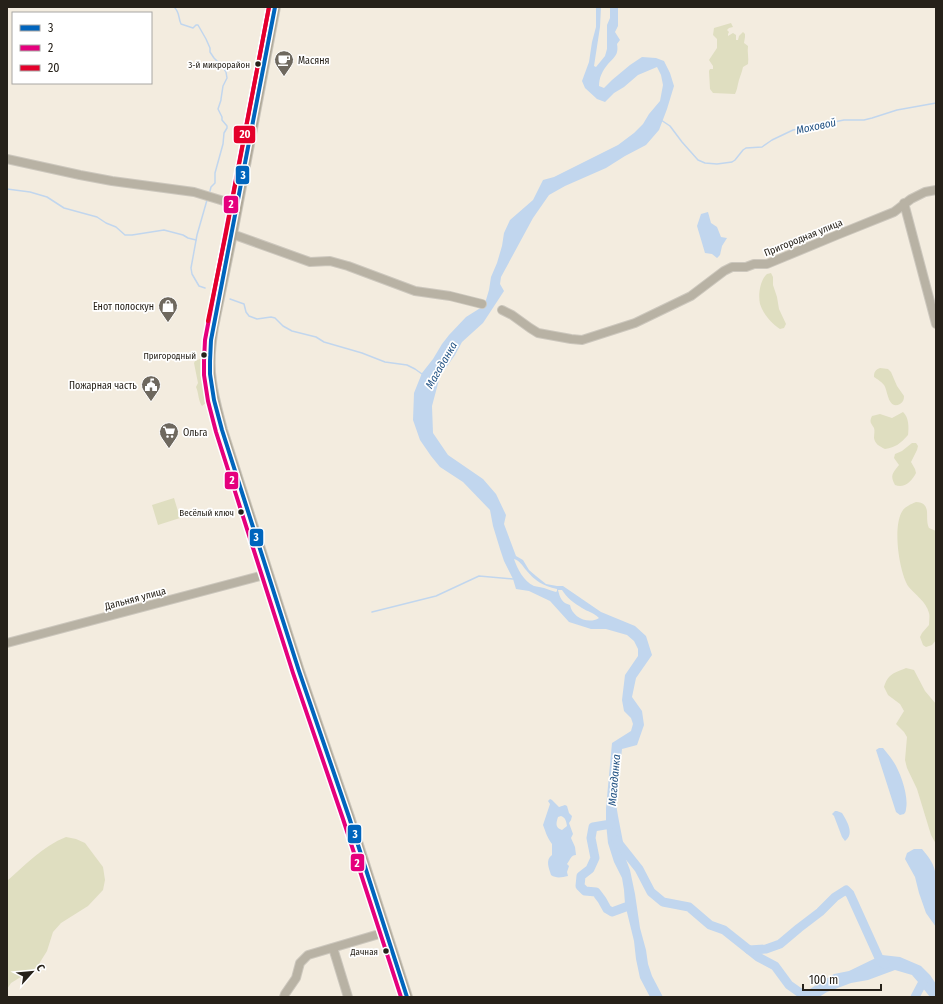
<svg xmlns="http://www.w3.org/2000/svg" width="943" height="1004" font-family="'Fira Sans Condensed',sans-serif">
<rect width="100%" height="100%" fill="#f3ecdf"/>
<g fill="#dfdec0">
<path d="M731 23 733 27 729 28 727 30 729 32 728 34V36L733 33 736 35V40H738L739 36 743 32 745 34V37L744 43 748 46C747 52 749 58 748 64L743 67C742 73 739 78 738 84 737 88 737 90 735 94L713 93 710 89 709 71 710 69H713V66L709 60 717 48V39L713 35 714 28Z"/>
<path d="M771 273 773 277V285L777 297 779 309 786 324 784 328 780 329C772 324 763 314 760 304 758 295 760 280 767 274Z"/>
<path d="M200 359 201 360V371L207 402 202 406C198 400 199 394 196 387L198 383 194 363 195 361Z"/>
<path d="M880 368 888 369 891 372 897 386 904 396C904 400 903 402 900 404 888 410 888 391 884 385 882 382 877 379 874 377 874 372 875 370 880 368Z"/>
<path d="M903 412C909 417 909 428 908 435 900 444 896 447 885 449 879 446 875 444 874 438 874 434 875 431 874 428 871 423 869 422 872 416L880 414 892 418Z"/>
<path d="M912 443H916L918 446 917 450 911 462 915 469 916 473C912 481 904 489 895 485 890 475 892 474 899 465L894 458 895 454 902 451Z"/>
<polygon points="174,498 180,518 158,525 152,505"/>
<path d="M916 502C933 503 924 518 929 528L936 531V576C934 581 936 586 936 592 937 608 936 624 936 640L932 645 926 647 923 645 920 637 922 633 929 625C929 621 930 616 929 613 926 601 915 595 908 586 899 571 892 525 903 510 905 507 911 504 916 502Z"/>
<path d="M906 668 914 670 925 691 936 704V844L931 835 917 789 907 768 905 760 907 737 904 732 896 724 904 711 900 704 888 695 884 687C888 674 894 673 906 668Z"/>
<path d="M66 837 76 839 85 843 103 867 105 880 103 890 88 906 61 923 53 932 47 951 37 967 11 983 7 989V881C25 865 43 846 66 837Z"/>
</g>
<g fill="#c1d6ee" fill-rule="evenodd">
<path d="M596 7H601L600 27 594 66 596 67 605 56 607 49V25L610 18V7H618V26L615 32 620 40 617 44C619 55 614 57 608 64 602 71 599 78 599 86L604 88 612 80 630 65 642 57 656 58 664 61 670 73 674 86 667 109 659 130 646 145 625 156 606 168 565 186 549 195 533 218 501 277 500 284 504 291 483 323 462 342 455 355 440 376 432 406 433 433 448 455 483 479 496 494 506 515 504 524 516 556 523 560 529 570 536 576 546 584 557 586H563L601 612 635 626 646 636 652 655 636 678 632 697 642 711 644 725 637 745 622 749 616 804 618 816 623 842 625 857 630 870 635 894 640 928 646 950 648 964 652 976 663 997H650L640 978 636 959 634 941 625 904 624 890 622 878 614 862 608 843 606 823V808L612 743 631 731 633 724 631 718 624 711 622 700 625 675 638 656V649L634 641 627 635 606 629H591L569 622 550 601 529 591 516 589 513 579 504 561 500 549 493 526 490 510 463 482 440 467 431 456 420 440 413 420 414 393 422 373 433 359 442 344 449 335 466 317 482 307 486 300 489 290 491 277 497 263 502 246 504 233 510 220 533 200 543 180 554 177 618 145 634 133 643 124 649 114 660 101 663 85 661 75 657 67 638 75 624 87 614 93 605 102 597 99 585 88 582 81 589 62 592 42 596 27ZM514 559C520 561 522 565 526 570 535 581 543 586 557 589V591L556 592C551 591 548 589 544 588 541 587 537 587 534 586 524 582 517 568 514 559ZM558 590H562C567 598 574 603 582 608 588 612 593 612 599 618 588 625 572 617 570 605 562 603 560 598 558 590Z"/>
<polygon points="708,212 711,223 717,227 721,237 727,238 722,246 720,255 717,258 712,254 705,253 697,226 701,214"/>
<path d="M879 748H883C886 752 890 756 893 761 900 771 909 796 906 809 906 811 905 813 904 814L900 815 896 812 876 750Z"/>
<path d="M550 799 552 800 559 807 565 805 567 806 569 813 572 816 571 820 569 823 573 834 571 838 575 847 576 855C571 855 570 860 567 864L569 866 567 872 568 876C562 877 557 879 551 875 549 868 545 860 552 855V844C547 837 546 833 543 825L550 804 548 801ZM561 816C566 818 566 821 567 826L562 830C555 828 556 823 558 817Z"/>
<path d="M835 811H837L842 813C847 821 855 834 845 841L842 837 834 816 832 814Z"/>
<path d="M914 849H922C930 859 934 863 936 876V927L926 913 919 893 915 877 905 859 907 853Z"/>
<polygon points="882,955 900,957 921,966 930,975 936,984 936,997 930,997 918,982 912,975 895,970 868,980 851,983 827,992 819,997 797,997 834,974 849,971"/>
</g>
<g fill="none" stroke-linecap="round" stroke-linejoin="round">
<g stroke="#c1d6ee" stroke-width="1.5">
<path d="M174 7C180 12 178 18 181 24L193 28 196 25H198L206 39 210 48V52L214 58 223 67 226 72 227 78 223 86 221 99V100L218 109 222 117V120L227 126V128L224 133 223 144 215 173V183L211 187 210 191"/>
<polyline points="661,120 670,126 682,142 698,160 705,163 717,164 732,162 735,160 743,150 746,148 762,147 772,140 793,130 844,120 864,120 872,118 897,110 936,103"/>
<polyline points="7,189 30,192 47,197 64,208 97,217 106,223 116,227 125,235 132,235 164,230 183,235 188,238 196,240"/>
<polyline points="205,288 199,286 192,274 191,268 197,235 207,200"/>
<polyline points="230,299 244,304 246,312 249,316 257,319 271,317 275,318 283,326 292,331 316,337 324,342 362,353 385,362 407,365 415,369 422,374"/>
<polyline points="372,612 436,596 479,576 513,579"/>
</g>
<g stroke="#c1d6ee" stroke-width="9">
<polyline points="611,824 593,827 591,838 595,858 590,869 581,876 580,886 585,891 596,892 602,900 607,909 612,912 631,905"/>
<polyline points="616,840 639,869 651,892 663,902 689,907 710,925 724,930 758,957 775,966 789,985 799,992 808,997"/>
<polyline points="749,950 766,949 780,944 799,928 820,912 835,897 846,890 850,894 879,958 884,964 885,964"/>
<polyline points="915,997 925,978"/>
</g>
<g stroke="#ccc7bd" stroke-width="10">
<g id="minor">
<polyline points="7,159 80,175 112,181 194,192 237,205"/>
<polyline points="904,203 936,324"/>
<polyline points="232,234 310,262 330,261 348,266 415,291 450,296 482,304"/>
<polyline points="502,310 512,315 530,328 538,333 571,339 582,340 635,323 691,296 724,271 732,267 746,267 754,264 767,264 837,235 894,212 911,199 925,192 936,190"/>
<polyline points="7,643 268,574"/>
<polyline points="333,948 348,997"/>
<polyline points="284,997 285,994 296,978 300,963 308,955 386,932"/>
</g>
</g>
<g stroke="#ccc7bd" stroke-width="12">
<path id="major" d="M275 7 232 234 213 327C210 345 208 363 211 381 213 398 218 414 222 430L299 671 349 817 407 997"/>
</g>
<use href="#minor" stroke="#b8b2a4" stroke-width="8"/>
<use href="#major" stroke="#b1aa9a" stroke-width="10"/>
<g stroke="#fff" stroke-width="7">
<polyline id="bus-1" points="275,7 211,340 210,361 210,374 214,400 222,430 299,671 349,817 407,997"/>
</g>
<g stroke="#fff" stroke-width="7">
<polyline id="bus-2" points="269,7 205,340 204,361 204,375 208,401 216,432 293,673 343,819 401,997"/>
</g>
<g stroke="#fff" stroke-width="7">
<polyline id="bus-3" points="208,321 226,233 269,7"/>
</g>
<use href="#bus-1" stroke="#0065bd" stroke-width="4"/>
<use href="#bus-2" stroke="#e5007d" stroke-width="4"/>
<use href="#bus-3" stroke="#e4002b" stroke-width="4"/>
</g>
<defs>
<g id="cafe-pin" transform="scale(1)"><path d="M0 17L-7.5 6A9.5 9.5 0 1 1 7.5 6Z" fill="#6e685e" stroke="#fff"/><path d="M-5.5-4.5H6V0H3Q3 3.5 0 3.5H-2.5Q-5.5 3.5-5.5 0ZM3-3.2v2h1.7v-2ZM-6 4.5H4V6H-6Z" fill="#fff"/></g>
<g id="shop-pin" transform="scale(1)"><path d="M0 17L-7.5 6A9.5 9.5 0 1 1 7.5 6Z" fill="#6e685e" stroke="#fff"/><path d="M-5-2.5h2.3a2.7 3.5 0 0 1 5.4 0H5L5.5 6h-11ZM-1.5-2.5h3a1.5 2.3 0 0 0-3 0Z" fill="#fff"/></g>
<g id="civic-pin" transform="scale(1)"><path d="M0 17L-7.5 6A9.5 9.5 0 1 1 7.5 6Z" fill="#6e685e" stroke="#fff"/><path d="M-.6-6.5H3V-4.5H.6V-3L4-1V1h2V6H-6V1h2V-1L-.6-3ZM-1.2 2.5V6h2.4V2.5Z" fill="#fff"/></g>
<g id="supermarket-pin" transform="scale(1)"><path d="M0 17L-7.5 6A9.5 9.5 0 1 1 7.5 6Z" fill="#6e685e" stroke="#fff"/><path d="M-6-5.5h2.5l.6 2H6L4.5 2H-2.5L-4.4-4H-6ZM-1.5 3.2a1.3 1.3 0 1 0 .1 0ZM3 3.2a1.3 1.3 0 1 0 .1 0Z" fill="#fff"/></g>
</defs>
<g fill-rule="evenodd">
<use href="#cafe-pin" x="284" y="60"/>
<use href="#shop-pin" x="168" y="306"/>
<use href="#civic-pin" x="151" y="385"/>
<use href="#supermarket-pin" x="169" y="432"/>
</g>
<g fill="#262119" stroke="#fff" stroke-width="1.5">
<circle cx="258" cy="64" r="3.5"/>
<circle cx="204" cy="355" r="3.5"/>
<circle cx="241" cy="512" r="3.5"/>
<circle cx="386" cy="951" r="3.5"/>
</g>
<g text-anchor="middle" stroke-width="3.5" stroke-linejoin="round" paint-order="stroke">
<g font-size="9" fill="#262119" stroke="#fff" text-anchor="end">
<text x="250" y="68">3-й микрорайон</text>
<text x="196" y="359">Пригородный</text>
<text x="234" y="516">Весёлый ключ</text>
<text x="378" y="955">Дачная</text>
</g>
<g font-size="10" fill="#262119" stroke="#fff" text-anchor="start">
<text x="298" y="64">Масяня</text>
<text x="154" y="310" text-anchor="end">Енот полоскун</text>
<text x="137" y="389" text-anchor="end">Пожарная часть</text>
<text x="183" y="436">Ольга</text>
</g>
<g font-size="10" fill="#262119" stroke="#fff">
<text transform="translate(803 237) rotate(-22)" y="4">Пригородная улица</text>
<text transform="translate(135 598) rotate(-15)" y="4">Дальняя улица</text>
</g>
<g font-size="11" font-style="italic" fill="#235384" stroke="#fff">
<text transform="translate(816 126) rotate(-12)" y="4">Моховой</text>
<text transform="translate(441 365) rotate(-60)" y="4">Магаданка</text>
<text transform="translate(614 780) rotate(-85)" y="4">Магаданка</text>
</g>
</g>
<g stroke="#fff" stroke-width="1.5">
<rect x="233" y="125" width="23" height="19" rx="4" fill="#e4002b"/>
<rect x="235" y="165" width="15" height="20" rx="4" fill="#0065bd"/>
<rect x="223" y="195" width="16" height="19" rx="4" fill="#e5007d"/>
<rect x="224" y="471" width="15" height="19" rx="4" fill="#e5007d"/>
<rect x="249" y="528" width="15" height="19" rx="4" fill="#0065bd"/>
<rect x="347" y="824" width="15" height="20" rx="4" fill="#0065bd"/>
<rect x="350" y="853" width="15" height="19" rx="4" fill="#e5007d"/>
</g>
<g font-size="11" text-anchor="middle" font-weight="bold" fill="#fff">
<text x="245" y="138">20</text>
<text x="243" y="179">3</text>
<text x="231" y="208">2</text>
<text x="232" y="484">2</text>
<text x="256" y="541">3</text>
<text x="355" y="838">3</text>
<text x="357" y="867">2</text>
</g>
<rect width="943" height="1004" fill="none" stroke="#262119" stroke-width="16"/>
<rect x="12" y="12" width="140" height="72" fill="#ffffff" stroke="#a8a6a3"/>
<rect x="20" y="25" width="20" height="6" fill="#0065bd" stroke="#a8a6a3"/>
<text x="48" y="32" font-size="12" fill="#262119">3</text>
<rect x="20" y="45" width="20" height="6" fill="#e5007d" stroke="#a8a6a3"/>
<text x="48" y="52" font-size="12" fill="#262119">2</text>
<rect x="20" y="65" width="20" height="6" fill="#e4002b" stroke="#a8a6a3"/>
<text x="48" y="72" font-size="12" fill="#262119">20</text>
<g transform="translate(32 972) rotate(63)" stroke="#ffffff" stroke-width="3" paint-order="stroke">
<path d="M0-3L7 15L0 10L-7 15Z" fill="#262119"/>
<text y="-6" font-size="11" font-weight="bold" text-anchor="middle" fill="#262119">С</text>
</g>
<path d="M803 984v6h78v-6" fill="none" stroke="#262119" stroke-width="2"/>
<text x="809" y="984" font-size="12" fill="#262119" stroke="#ffffff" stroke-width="3" paint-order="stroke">100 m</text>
</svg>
